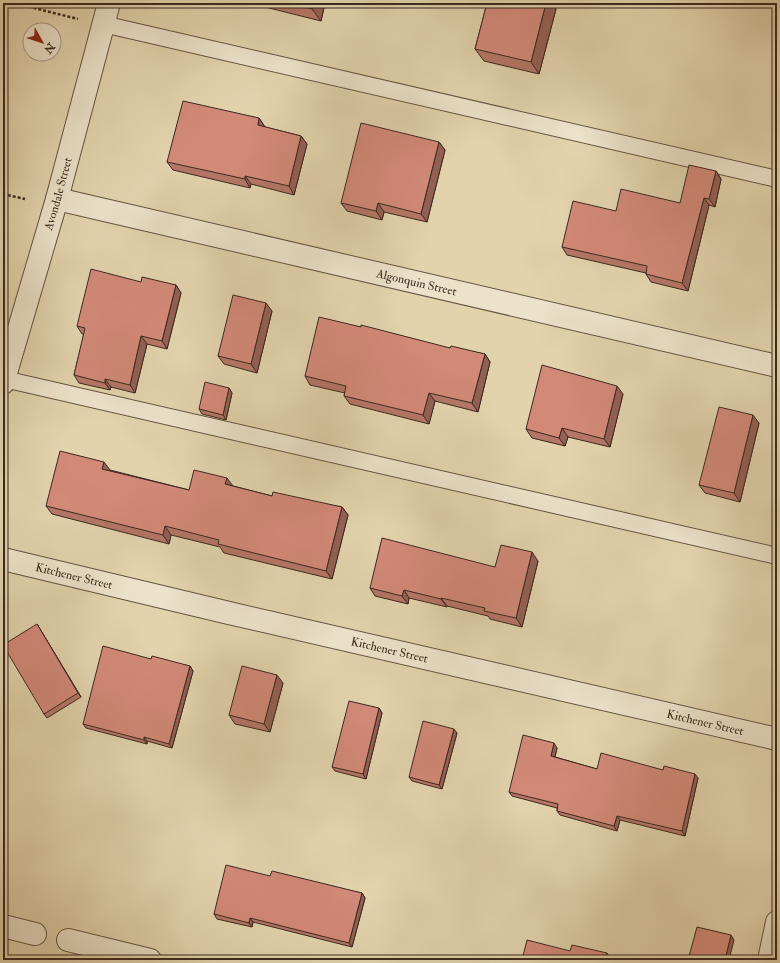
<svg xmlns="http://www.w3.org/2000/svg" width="780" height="963" font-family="'IM FELL Double Pica',serif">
<rect width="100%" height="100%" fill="#e2d3ad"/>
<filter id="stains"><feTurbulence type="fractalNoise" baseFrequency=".005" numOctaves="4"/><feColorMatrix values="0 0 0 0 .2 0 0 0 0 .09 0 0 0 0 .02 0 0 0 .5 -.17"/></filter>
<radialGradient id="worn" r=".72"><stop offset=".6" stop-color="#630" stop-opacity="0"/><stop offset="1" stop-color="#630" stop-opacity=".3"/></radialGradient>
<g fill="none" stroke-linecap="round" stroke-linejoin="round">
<g stroke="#655441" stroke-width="18">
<g id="service">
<polyline points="103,24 777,179"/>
<polyline points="4,379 777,556"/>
</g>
</g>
<g stroke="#655441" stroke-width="24">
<g id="minor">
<path id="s1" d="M57 199 777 366"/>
<path id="s2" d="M3 383 57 199 109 3"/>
<path id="s3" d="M3 559 229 613 777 739"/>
<polyline points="3,926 35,934"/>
<polyline points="68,940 150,960"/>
<polyline points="769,960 777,922"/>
</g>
</g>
<g stroke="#3b291d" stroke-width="2.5" stroke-dasharray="3 2" stroke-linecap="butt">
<polyline points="14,3 78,19"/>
<polyline points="3,194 25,199"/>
</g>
<use href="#service" stroke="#ece2ca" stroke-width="16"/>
<use href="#minor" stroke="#ece2ca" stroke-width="22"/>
</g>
<g fill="#b57667" stroke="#3b291d">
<polygon points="262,3 325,3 321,21 265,7"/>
<polygon points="487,3 551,3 556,9 539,74 484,61 475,49"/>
<polygon points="259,118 265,127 301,136 307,144 294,195 251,184 250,188 173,170 167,162"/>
<polygon points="439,142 445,150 427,222 384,212 382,220 347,211 341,203"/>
<polygon points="716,171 721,179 715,207 709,205 688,291 651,282 646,274 646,273 567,255 562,247 616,211 680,203"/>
<polygon points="141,282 176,285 181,293 167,349 147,344 135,393 111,387 110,390 79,383 74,375 84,334 82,334 77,326"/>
<polygon points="272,311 257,373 224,364 218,356"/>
<polygon points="450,348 485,354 490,362 478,412 435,401 429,424 350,404 344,396 345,393 310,385 305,376"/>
<polygon points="229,388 232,393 226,420 202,414 199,409"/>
<polygon points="623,394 610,447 568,437 565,446 532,438 526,429"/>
<polygon points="759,423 740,502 705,493 699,485"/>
<polygon points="110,470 189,490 233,486 272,496 342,507 348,515 332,579 224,553 220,547 171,535 169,544 52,514 46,506"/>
<polygon points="538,561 522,627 490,619 488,616 447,606 447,607 409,598 408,604 375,596 370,588 495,567"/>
<polygon points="37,624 81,697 47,718 44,714"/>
<polygon points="151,659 190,666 193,671 172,748 147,741 147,744 86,728 83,724"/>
<polygon points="283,683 270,732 235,724 229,715"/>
<polygon points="379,708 382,713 366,779 335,771 332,767"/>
<polygon points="457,733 442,789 412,781 409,777"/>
<polygon points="557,748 555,757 597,769 663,770 698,778 685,836 620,820 617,831 560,815 557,811 557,808 512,796 509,792"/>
<polygon points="270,876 362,893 365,898 352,947 253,922 252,927 217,919 214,914"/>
</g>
<g fill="#936054" stroke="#3b291d">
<polygon points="314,3 325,3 321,21 312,9"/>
<polygon points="546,3 551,3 556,9 539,74 531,62"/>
<polygon points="259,118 265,127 264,134 258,125"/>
<polygon points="301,136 307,144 294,195 289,186"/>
<polygon points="439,142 445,150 427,222 421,214"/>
<polygon points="716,171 721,179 715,207 709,199"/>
<polygon points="245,176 251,184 250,188 245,179"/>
<polygon points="704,198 709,205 688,291 682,283"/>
<polygon points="378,203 384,212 382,220 376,211"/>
<polygon points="176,285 181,293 167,349 162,341"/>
<polygon points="266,303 272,311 257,373 251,364"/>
<polygon points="141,336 147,344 135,393 130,385"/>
<polygon points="485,354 490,362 478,412 472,403"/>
<polygon points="105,379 111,387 110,390 105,383"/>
<polygon points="617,386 623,394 610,447 604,439"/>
<polygon points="229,388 232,393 226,420 223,415"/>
<polygon points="429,393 435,401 429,424 423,415"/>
<polygon points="753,415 759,423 740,502 734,493"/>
<polygon points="562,428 568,437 565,446 559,438"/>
<polygon points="104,462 110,470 108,477 102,469"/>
<polygon points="227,478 233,486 225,484"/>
<polygon points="342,507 348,515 332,579 326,571"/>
<polygon points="165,526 171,535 169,544 163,535"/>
<polygon points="532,552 538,561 522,627 516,618"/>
<polygon points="404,590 409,598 408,604 402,596"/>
<polygon points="441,598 447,606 447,607 441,599"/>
<polygon points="37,624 40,629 81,697 78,693"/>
<polygon points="190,666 193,671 172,748 169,744"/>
<polygon points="277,675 283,683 270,732 264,724"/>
<polygon points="379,708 382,713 366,779 363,774"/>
<polygon points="454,729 457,733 442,789 439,785"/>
<polygon points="144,737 147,741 147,744 144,740"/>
<polygon points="554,743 557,748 554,760 551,756"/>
<polygon points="695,774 698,778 685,836 682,831"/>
<polygon points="617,816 620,820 617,831 614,826"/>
<polygon points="362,893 365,898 352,947 349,943"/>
<polygon points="250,918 253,922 252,927 249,923"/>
<polygon points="731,935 734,940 729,960 725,960"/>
<polygon points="607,953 610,958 609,960 605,960"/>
</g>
<g fill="#d28978" stroke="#3b291d">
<polygon points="288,3 314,3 312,9"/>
<polygon points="487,3 546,3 531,62 475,49"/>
<polygon points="183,101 259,118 258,125 301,136 289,186 245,176 245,179 167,162"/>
<polygon points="361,123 439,142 421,214 378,203 376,211 341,203"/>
<polygon points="689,165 716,171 709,199 704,198 682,283 646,274 647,266 562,247 573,201 616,211 621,189 680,203"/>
<polygon points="91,269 141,282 142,277 176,285 162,341 141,336 130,385 105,379 105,383 74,375 85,328 77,326"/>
<polygon points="233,295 266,303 251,364 218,356"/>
<polygon points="319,317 361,327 361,325 450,348 451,346 485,354 472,403 429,393 423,415 344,396 346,386 305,376"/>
<polygon points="542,365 617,386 604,439 562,428 559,438 526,429"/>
<polygon points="205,382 229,388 223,415 199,409"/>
<polygon points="719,407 753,415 734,493 699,485"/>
<polygon points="60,451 104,462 102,469 189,490 194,470 227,478 225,484 272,496 273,492 342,507 326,571 218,544 219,540 165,526 163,535 46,506"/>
<polygon points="382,538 495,567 501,545 532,552 516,618 484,611 485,608 441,598 441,599 404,590 402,596 370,588"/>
<polygon points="37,624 78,693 44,714 3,645"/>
<polygon points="103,646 151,659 152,656 190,666 169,744 144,737 144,740 83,724"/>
<polygon points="242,666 277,675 264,724 229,715"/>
<polygon points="349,701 379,708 363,774 332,767"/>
<polygon points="423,721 454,729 439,785 409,777"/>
<polygon points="523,735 554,743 551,756 597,769 601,753 663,770 664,766 695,774 682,831 617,816 614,826 557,811 558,804 509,792"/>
<polygon points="226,865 270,876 272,871 362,893 349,943 250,918 249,923 214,914"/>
<polygon points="697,927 731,935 725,960 688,960"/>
<polygon points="527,940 570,951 572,945 607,953 605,960 522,960"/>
</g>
<g text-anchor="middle" stroke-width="4" stroke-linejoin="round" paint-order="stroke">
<g font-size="12" fill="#3b291d" stroke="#ece2ca">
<text dy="4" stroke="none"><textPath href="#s2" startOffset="197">Avondale Street</textPath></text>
<text dy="4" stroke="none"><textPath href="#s1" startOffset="369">Algonquin Street</textPath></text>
<text dy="4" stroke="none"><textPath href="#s3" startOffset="73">Kitchener Street</textPath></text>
<text dy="4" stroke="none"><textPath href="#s3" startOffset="397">Kitchener Street</textPath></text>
<text dy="4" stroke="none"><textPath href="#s3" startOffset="721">Kitchener Street</textPath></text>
</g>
</g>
<rect width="780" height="963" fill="none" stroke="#e2d3ad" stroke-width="16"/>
<rect x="4" y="4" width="772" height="955" fill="none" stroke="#3b291d" stroke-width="2"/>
<rect x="8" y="8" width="764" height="947" fill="none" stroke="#3b291d"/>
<g transform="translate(42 42) rotate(129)"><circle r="19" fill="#ece2ca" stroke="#a59885"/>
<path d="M0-3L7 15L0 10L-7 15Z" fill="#8f2418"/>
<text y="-6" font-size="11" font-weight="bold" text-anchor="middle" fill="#3b291d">N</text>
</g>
<rect width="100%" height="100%" filter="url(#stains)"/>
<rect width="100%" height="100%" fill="url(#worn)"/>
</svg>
